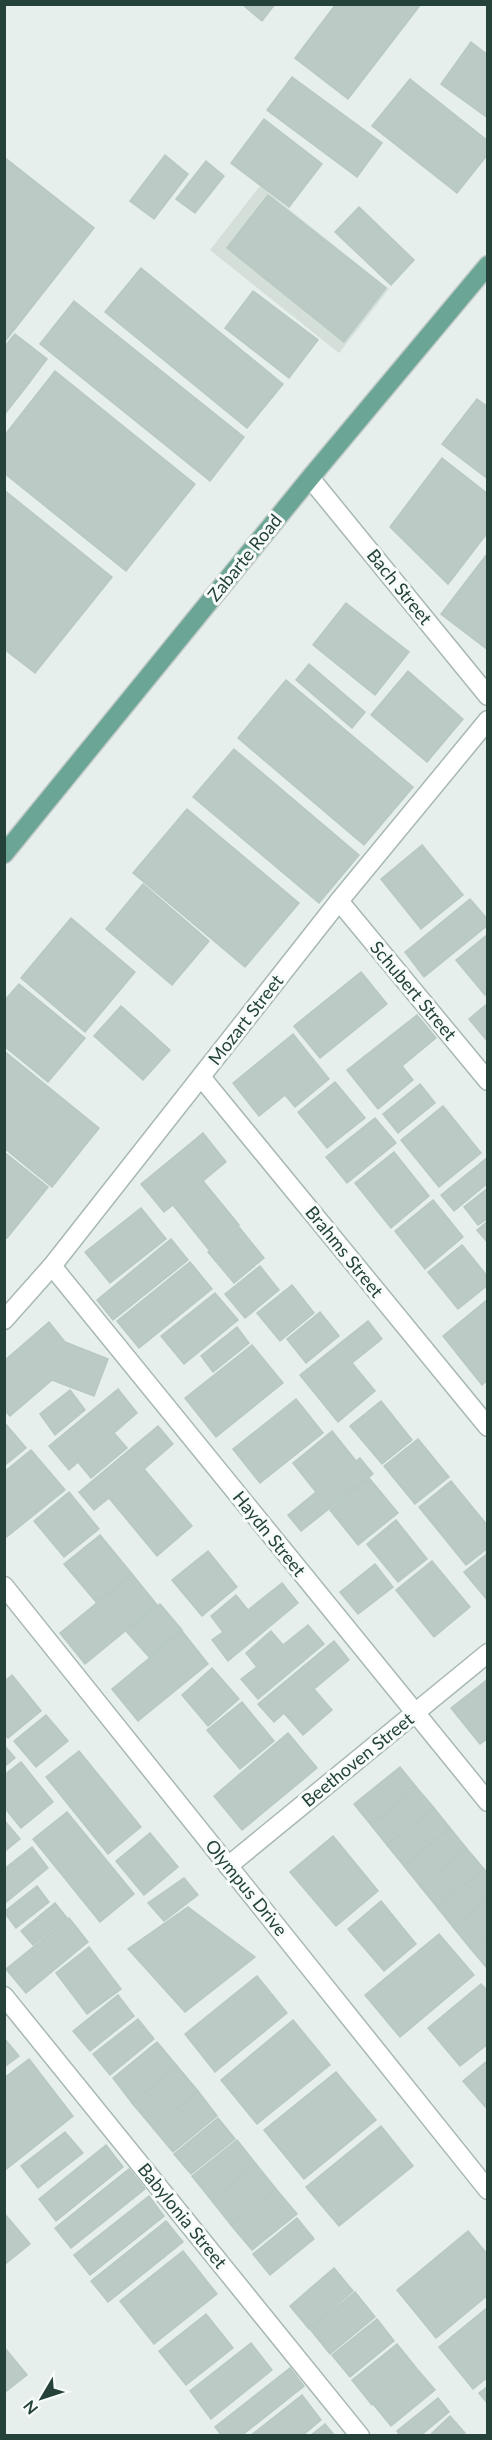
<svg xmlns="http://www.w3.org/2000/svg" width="492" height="2440" font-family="Lato,sans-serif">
<rect width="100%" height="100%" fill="#e6efeb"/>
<polygon fill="#d4dfda" points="260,186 389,289 339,353 210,250"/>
<g fill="#bbcac4" stroke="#b8c9c2" stroke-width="1.5">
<polygon points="242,4 275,4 262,21"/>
<polygon points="336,4 421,4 348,99 295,58"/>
<polygon points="471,42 488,55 488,118 441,84"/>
<polygon points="292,77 382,143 357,177 267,110"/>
<polygon points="410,79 488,141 488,154 457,193 372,126"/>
<polygon points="264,119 322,164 289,207 231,163"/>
<polygon points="165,155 188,174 154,219 130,201"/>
<polygon points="4,157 94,228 6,340 4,339"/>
<polygon points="206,161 224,176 195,213 176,199"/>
<polygon points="268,195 386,288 344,342 227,248"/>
<polygon points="359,207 414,260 391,285 335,232"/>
<polygon points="141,268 283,384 247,428 105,312"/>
<polygon points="253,291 318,340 289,378 225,328"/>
<polygon points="74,301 244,437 210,481 40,344"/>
<polygon points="15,334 47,359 29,383 4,363 4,347"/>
<polygon points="4,363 29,383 4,415"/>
<polygon points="55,371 195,484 126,571 4,473 4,436"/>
<polygon points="477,399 488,407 488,479 442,444"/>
<polygon points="442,458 488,494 488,532 448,584 390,527"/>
<polygon points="4,490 112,577 35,673 4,649"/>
<polygon points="487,554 488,554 488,650 441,614"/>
<polygon points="346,603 409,652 375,695 313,645"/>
<polygon points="309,664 365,712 352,728 296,680"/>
<polygon points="408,671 463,719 427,762 371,715"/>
<polygon points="286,680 413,787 364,845 238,738"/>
<polygon points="234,749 359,855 319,903 193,797"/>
<polygon points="187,809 299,903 245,967 133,873"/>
<polygon points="422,845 463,895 421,929 381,879"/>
<polygon points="143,884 209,941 172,985 106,929"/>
<polygon points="470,899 488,920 488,925 424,977 405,952"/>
<polygon points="71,918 135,972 85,1032 21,978"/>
<polygon points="488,934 488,993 485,995 456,960"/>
<polygon points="361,972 387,1004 320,1058 294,1026"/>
<polygon points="19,984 85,1038 48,1082 4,1046 4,1001"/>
<polygon points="488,1003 488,1042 469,1019"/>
<polygon points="121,1006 170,1050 143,1080 94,1036"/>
<polygon points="417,1015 436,1038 402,1066 413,1080 378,1109 347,1070"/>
<polygon points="293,1034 329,1079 295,1107 285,1095 259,1116 233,1083"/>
<polygon points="4,1051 99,1128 52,1187 4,1148"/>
<polygon points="335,1082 365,1118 327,1148 298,1112"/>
<polygon points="420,1084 435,1103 398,1133 383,1114"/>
<polygon points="443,1106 481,1153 439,1187 401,1140"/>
<polygon points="375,1118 396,1143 347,1183 326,1157"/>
<polygon points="203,1133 226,1162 203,1181 239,1225 209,1250 173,1205 164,1212 141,1184"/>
<polygon points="4,1152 48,1187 7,1238 4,1236"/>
<polygon points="394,1152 429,1196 391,1228 355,1183"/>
<polygon points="488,1157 488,1183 454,1211 441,1195"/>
<polygon points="488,1188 488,1218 478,1225 464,1207"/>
<polygon points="433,1200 463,1237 425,1269 395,1231"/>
<polygon points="141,1208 166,1239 110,1283 85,1252"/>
<polygon points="488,1221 488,1243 477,1230"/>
<polygon points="239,1227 264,1258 234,1283 208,1252"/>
<polygon points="171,1239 188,1260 113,1320 97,1300"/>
<polygon points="462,1245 488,1277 488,1285 458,1309 428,1272"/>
<polygon points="190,1262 212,1289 139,1348 117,1321"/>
<polygon points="260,1266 279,1290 245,1318 225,1294"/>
<polygon points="292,1285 314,1313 280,1341 257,1313"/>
<polygon points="215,1293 238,1320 184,1364 161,1336"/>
<polygon points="488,1299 488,1380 482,1385 443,1336"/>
<polygon points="320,1312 339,1336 306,1363 287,1339"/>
<polygon points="368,1321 382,1339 352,1363 375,1391 338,1422 300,1375"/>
<polygon points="49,1322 65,1342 108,1359 94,1396 52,1380 10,1416 4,1410 4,1361"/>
<polygon points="237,1327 249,1343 213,1372 201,1356"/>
<polygon points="252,1345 283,1383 216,1437 185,1398"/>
<polygon points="118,1389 137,1413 114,1433 127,1448 91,1478 78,1462 69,1470 49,1446"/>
<polygon points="70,1390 85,1410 55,1435 40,1414"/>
<polygon points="296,1399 323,1433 260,1483 233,1449"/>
<polygon points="381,1401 412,1440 382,1464 350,1426"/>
<polygon points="4,1422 26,1448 4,1466"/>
<polygon points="158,1426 173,1444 144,1469 192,1526 157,1556 109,1498 94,1510 79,1492"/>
<polygon points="332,1431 356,1461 360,1458 373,1474 301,1531 288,1515 316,1492 293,1463"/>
<polygon points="418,1439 449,1477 415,1504 384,1466"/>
<polygon points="31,1450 65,1490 4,1539 4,1472"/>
<polygon points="369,1478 398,1513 358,1545 330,1510"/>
<polygon points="451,1481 488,1526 488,1548 466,1565 419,1507"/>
<polygon points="69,1492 99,1529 64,1557 34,1521"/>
<polygon points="396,1520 427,1559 398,1582 367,1544"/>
<polygon points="100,1535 132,1574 96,1602 64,1564"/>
<polygon points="208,1551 237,1587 202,1616 172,1580"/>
<polygon points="488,1553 488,1601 464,1572"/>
<polygon points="432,1561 470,1607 434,1637 396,1590"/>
<polygon points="375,1564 393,1587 358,1614 340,1592"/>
<polygon points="132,1574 157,1605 85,1664 60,1633"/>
<polygon points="282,1583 298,1603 228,1661 212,1640 223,1632 211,1616 236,1595 248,1610"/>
<polygon points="160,1604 182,1630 149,1657 126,1631"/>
<polygon points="308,1625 324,1644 258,1699 241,1679 257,1667 246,1653 271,1631 283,1645"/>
<polygon points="182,1631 208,1664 138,1721 112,1689"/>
<polygon points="334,1641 349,1660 314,1689 332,1710 303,1735 284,1713 274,1722 258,1704"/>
<polygon points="212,1668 239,1699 208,1726 182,1695"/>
<polygon points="12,1675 41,1711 8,1738 4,1734 4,1682"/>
<polygon points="488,1679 488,1738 480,1744 451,1708"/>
<polygon points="242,1702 274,1741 240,1769 207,1730"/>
<polygon points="46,1715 68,1741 36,1767 14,1741"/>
<polygon points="288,1733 317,1768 242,1830 214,1796"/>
<polygon points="4,1745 15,1758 4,1767"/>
<polygon points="79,1751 141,1827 108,1854 46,1777"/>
<polygon points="21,1762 53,1802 21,1828 4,1807 4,1775"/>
<polygon points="400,1767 417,1788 371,1825 354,1804"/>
<polygon points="417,1788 434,1808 387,1845 371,1825"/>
<polygon points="434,1808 450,1828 404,1866 387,1845"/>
<polygon points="67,1812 134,1894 100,1922 33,1839"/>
<polygon points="4,1820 20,1839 4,1852"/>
<polygon points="450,1828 467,1849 420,1886 404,1866"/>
<polygon points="150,1833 178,1867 144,1895 116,1861"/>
<polygon points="333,1836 378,1891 336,1926 290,1872"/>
<polygon points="32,1847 48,1868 4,1904 4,1869"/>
<polygon points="467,1849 484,1869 437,1907 420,1886"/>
<polygon points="484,1869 488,1874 488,1900 453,1927 437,1907"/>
<polygon points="184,1878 198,1895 164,1921 148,1903"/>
<polygon points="37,1886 49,1902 16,1928 4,1912"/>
<polygon points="488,1900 488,1934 470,1948 453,1927"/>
<polygon points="381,1901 416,1944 384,1971 348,1929"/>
<polygon points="55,1903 67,1918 33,1945 21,1931"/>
<polygon points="188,1907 255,1957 185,2012 128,1949"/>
<polygon points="69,1918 88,1942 26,1993 6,1969"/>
<polygon points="439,1934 474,1975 400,2037 365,1995"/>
<polygon points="488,1934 488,1968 487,1968 470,1948"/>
<polygon points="89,1947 121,1989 87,2014 56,1973"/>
<polygon points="257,1976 287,2013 215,2072 185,2034"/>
<polygon points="481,1984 488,1991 488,2044 460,2066 428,2028"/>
<polygon points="118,1995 134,2016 90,2051 73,2031"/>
<polygon points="138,2019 154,2039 110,2075 93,2054"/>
<polygon points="293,2020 330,2065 257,2124 221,2080"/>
<polygon points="4,2038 19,2056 4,2067"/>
<polygon points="157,2042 177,2066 132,2103 113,2078"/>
<polygon points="29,2059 73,2116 4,2171 4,2078"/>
<polygon points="488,2060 488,2110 463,2081"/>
<polygon points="177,2066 198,2091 153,2128 132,2103"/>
<polygon points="336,2072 376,2120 304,2179 264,2130"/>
<polygon points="198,2091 217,2116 173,2152 153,2128"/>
<polygon points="218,2118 235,2139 191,2174 174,2154"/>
<polygon points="381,2126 413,2166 339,2226 306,2187"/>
<polygon points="65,2132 83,2153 38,2188 21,2166"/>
<polygon points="237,2140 256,2164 212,2201 192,2176"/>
<polygon points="106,2145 123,2167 56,2221 39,2199"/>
<polygon points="256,2164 276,2189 231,2225 212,2201"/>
<polygon points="129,2169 145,2189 71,2248 55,2228"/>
<polygon points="276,2189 297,2214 252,2250 231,2225"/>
<polygon points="149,2196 164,2216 90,2275 74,2255"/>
<polygon points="4,2213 30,2244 4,2265"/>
<polygon points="297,2218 314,2239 270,2275 253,2254"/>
<polygon points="166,2221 183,2242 108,2302 91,2281"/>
<polygon points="468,2231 488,2255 488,2295 436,2338 397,2290"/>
<polygon points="183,2251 217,2294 154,2344 120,2301"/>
<polygon points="334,2268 353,2291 309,2329 290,2306"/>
<polygon points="355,2292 375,2317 330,2354 310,2329"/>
<polygon points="488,2307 488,2377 473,2389 439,2347"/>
<polygon points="206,2314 233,2348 186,2385 159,2351"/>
<polygon points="377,2319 394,2341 350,2377 332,2355"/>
<polygon points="251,2343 272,2370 211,2419 190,2391"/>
<polygon points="397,2344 417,2369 372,2405 352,2380"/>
<polygon points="4,2347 27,2375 4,2393"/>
<polygon points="290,2368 304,2386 241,2436 222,2436 215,2427"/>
<polygon points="418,2370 435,2390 391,2426 374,2405"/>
<polygon points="488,2386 488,2404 479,2393"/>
<polygon points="302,2395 321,2420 302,2436 250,2436"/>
<polygon points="438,2398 449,2412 420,2436 400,2436 397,2431"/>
<polygon points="450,2416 465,2433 463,2436 429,2436"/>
<polygon points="325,2424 335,2436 310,2436"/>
</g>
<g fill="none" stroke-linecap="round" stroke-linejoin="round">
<g stroke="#a8b8b2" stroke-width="21">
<g id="minor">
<polyline points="310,478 488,696"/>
<polyline points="339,901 488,1081"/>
<polyline points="201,1077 488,1427"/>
<polyline points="52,1266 488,1802"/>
<polyline points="4,1320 52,1266 339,901 488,720"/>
<polyline points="4,1586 488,2190"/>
<polyline points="228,1866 488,1653"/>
<polyline points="4,1996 360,2436"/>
</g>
</g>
<g stroke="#c2cac8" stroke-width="21">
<polyline id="major" points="4,854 310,478 488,265"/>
</g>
<use href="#minor" stroke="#fff" stroke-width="18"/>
<use href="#major" stroke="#6aa596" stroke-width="18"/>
</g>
<g text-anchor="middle" stroke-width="6" stroke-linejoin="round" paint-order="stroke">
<g font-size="18" fill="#24423a" stroke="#f7fbf9">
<text transform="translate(245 558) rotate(-51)" y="6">Zabarte Road</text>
<text transform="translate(399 587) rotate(51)" y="6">Bach Street</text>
<text transform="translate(413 991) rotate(50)" y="6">Schubert Street</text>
<text transform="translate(246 1020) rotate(-52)" y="6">Mozart Street</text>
<text transform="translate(344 1252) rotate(51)" y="6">Brahms Street</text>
<text transform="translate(269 1534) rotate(51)" y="6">Haydn Street</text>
<text transform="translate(358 1760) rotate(-39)" y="6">Beethoven Street</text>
<text transform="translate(246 1888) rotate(51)" y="6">Olympus Drive</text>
<text transform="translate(182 2216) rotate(51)" y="6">Babylonia Street</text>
</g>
</g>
<rect width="492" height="2440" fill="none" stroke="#24423a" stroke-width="12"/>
<g transform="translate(42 2398) rotate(231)" stroke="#f7fbf9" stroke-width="4.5" paint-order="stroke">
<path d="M0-4.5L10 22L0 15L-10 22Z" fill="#24423a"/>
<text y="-9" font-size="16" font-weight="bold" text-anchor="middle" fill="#24423a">N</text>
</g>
</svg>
